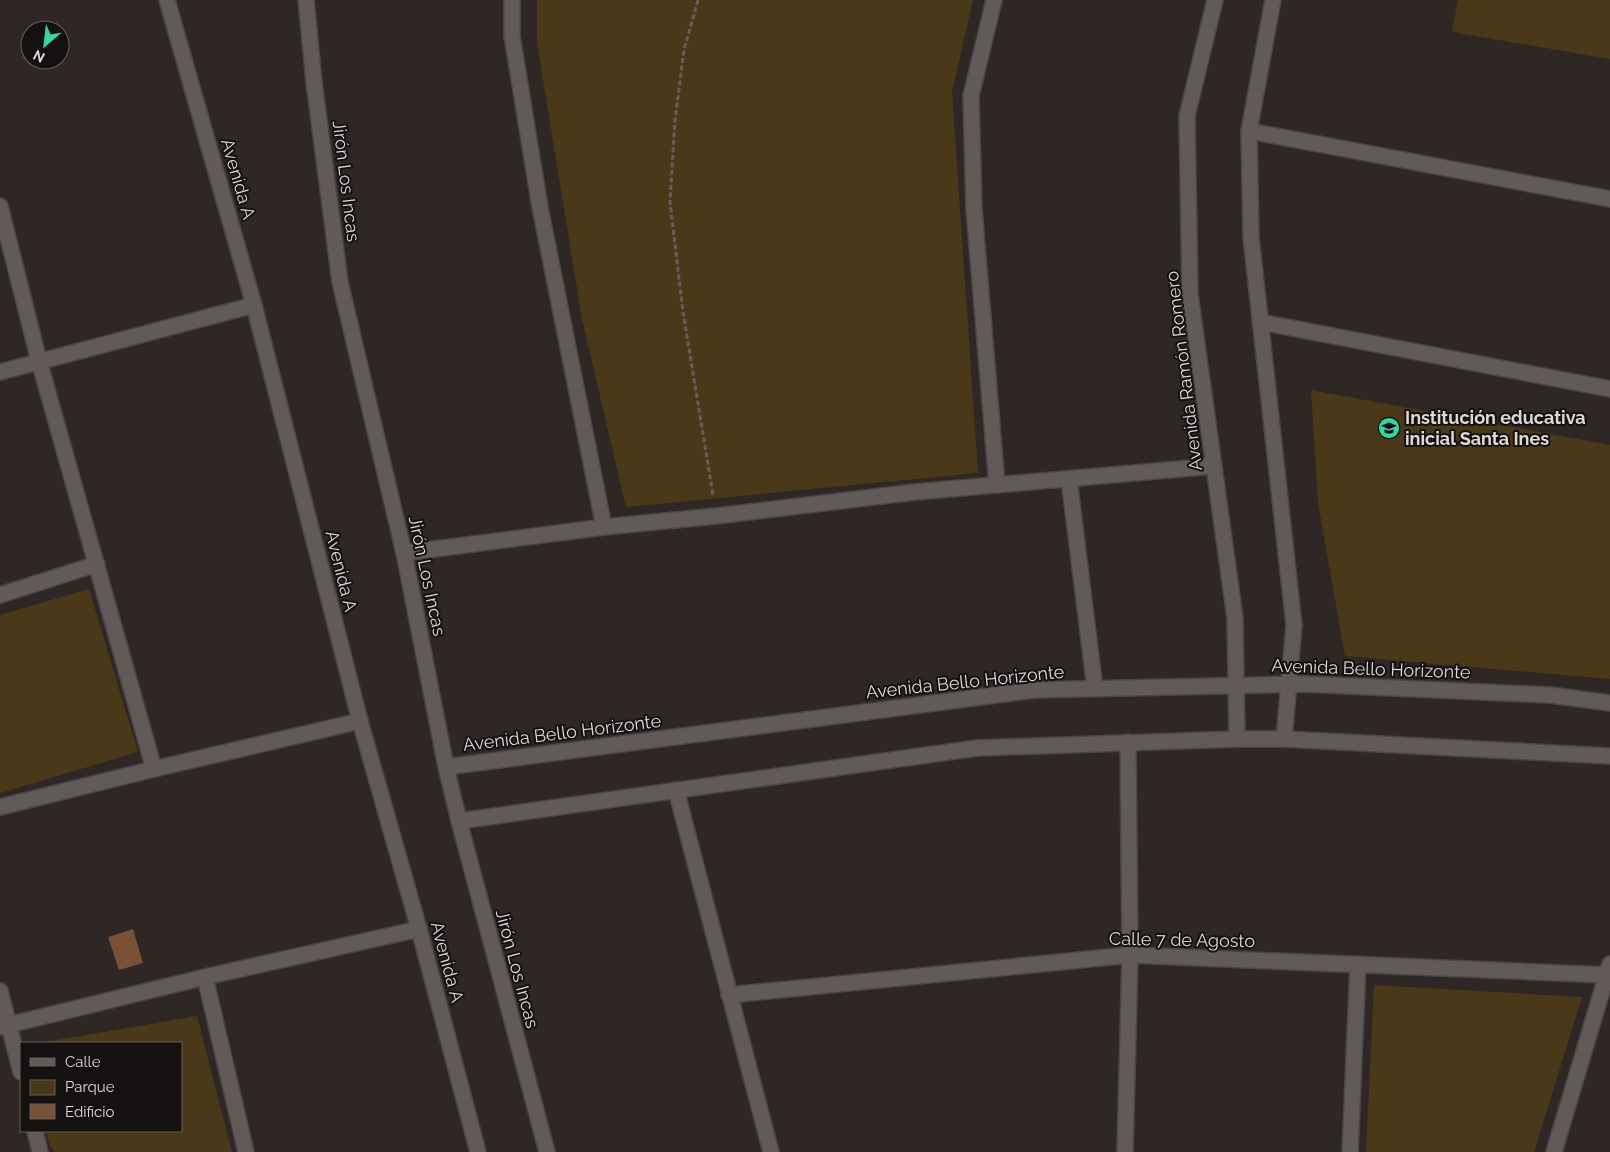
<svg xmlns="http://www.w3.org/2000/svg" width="1610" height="1152" font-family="Raleway,sans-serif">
<rect width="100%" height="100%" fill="#2e2726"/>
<g fill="#4a3918">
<polygon points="537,0 973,0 952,92 978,473 626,507 582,319 537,43"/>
<polygon points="1458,0 1610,0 1610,59 1452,32"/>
<polygon points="1311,390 1610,445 1610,679 1345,656 1318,503"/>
<polygon points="89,589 138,752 0,793 0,615"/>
<polygon points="1374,985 1582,997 1534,1152 1366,1152"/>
<polygon points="197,1016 232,1152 55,1152 50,1146 46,1131 181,1131 181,1043 40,1043"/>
</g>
<polygon fill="#795137" points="133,929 143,963 119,970 108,937"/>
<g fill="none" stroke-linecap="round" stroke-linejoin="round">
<g stroke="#4a4443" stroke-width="18">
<g id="minor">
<polyline points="167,0 254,305 360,721 419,929 478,1152"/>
<polyline points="306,0 314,82 340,282 404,553 446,767 459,821 547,1152"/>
<polyline points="512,0 512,36 540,207 604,527"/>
<polyline points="994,0 971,96 974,209 997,485"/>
<polyline points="1215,0 1187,116 1190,294 1235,618 1237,739"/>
<polyline points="1273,0 1249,131 1251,237 1294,625 1284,739"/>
<polyline points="1249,131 1610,199"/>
<polyline points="0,206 39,361 154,769"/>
<polyline points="1260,322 1610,389"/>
<polyline points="0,372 254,305"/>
<polyline points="1069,479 1095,689"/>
<polyline points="404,553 604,527 716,516 915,492 1214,466"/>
<polyline points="0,595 97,564"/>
<polyline points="446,767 1034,690 1305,684 1550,695 1610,703"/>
<polyline points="676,790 771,1152"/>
<polyline points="0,807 154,769 360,721"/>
<polyline points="459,821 977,748 1237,739 1284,739 1610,756"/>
<polyline points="205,977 246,1152"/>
<polyline points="0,991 21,1072"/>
<polyline points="729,995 1130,955 1607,975"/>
<polyline points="0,1027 205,977 419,929"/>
<polyline points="35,1131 40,1152"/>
<polyline points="1125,1152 1130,955 1128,742"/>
<polyline points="1350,1152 1358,964"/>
<polyline points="1554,1152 1610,964"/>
</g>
</g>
<polyline stroke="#645e5d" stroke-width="3" stroke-dasharray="5 2.5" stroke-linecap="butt" points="698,0 684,50 675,120 670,202 683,312 713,495"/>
<use href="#minor" stroke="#625a59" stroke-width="15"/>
</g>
<defs>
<g id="school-disc" transform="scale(1.125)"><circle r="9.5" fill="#39d4a5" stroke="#141110"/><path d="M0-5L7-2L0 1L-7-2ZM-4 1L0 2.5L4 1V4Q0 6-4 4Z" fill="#111"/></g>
</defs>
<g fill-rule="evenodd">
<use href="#school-disc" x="1389" y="428"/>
</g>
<g text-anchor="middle" stroke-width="4" stroke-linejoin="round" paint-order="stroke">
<g font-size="18" fill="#ddd9d8" stroke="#141110">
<text transform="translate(238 179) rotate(74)" y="6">Avenida A</text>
<text transform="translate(346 181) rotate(83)" y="6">Jirón Los Incas</text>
<text transform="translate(1184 371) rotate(-97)" y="6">Avenida Ramón Romero</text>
<text transform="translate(341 571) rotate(76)" y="6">Avenida A</text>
<text transform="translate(427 576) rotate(78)" y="6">Jirón Los Incas</text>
<text transform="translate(1371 669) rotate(2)" y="6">Avenida Bello Horizonte</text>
<text transform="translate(965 682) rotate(-6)" y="6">Avenida Bello Horizonte</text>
<text transform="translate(562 733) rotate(-7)" y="6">Avenida Bello Horizonte</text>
<text transform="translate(1182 940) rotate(1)" y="6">Calle 7 de Agosto</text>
<text transform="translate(447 962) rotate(75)" y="6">Avenida A</text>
<text transform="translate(517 969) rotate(75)" y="6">Jirón Los Incas</text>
</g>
<g font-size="18" font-weight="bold" fill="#ddd9d8" stroke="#141110" text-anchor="start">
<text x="1405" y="424">Institución educativa<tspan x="1405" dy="21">inicial Santa Ines</tspan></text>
</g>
</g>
<rect x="20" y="1042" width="162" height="90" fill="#141110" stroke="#646160"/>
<rect x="30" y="1058" width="25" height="8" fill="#625a59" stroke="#646160"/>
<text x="65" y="1067" font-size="15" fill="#ddd9d8">Calle</text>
<rect x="30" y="1080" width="25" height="15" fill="#4a3918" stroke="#646160"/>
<text x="65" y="1092" font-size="15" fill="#ddd9d8">Parque</text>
<rect x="30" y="1104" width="25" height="15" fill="#795137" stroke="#646160"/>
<text x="65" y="1117" font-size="15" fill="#ddd9d8">Edificio</text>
<g transform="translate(45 45) rotate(208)"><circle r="24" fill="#141110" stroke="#646160"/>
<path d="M0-4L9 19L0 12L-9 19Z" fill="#39d4a5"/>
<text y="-8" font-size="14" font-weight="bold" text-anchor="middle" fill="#ddd9d8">N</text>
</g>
</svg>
